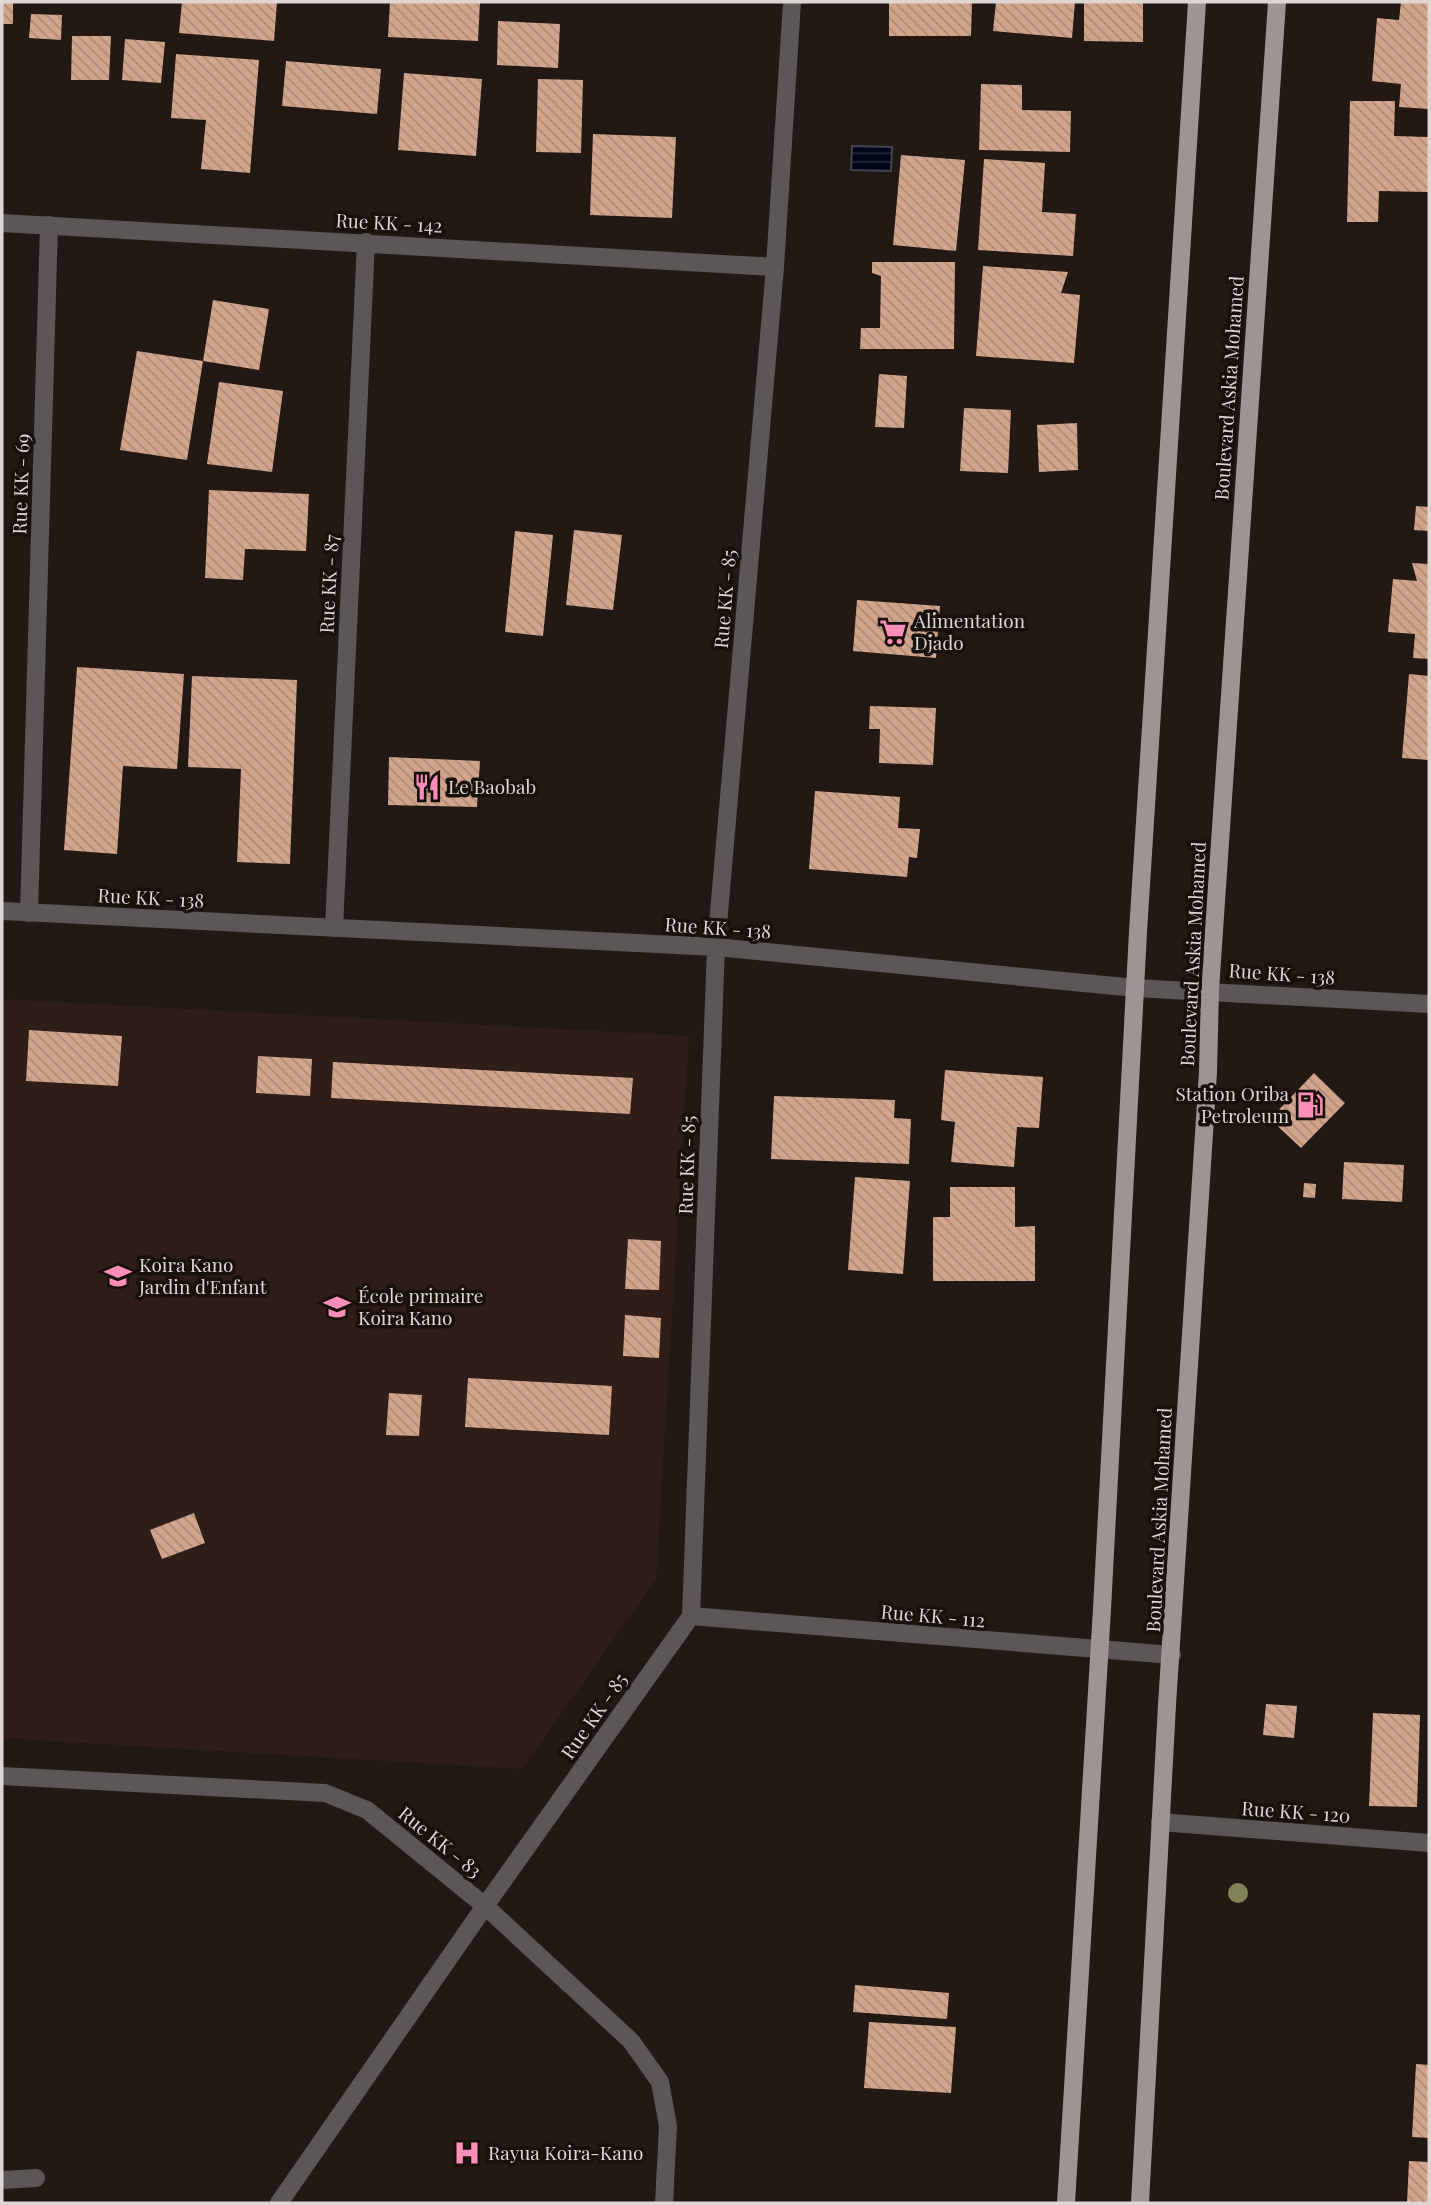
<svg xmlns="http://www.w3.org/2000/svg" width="1431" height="2205" font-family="'Playfair Display',serif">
<defs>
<pattern id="water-rules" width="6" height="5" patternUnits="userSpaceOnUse" patternTransform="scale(1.75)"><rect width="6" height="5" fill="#000618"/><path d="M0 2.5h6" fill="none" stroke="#252a39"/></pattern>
<pattern id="building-back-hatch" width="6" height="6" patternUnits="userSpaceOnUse" patternTransform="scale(1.75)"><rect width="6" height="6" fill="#d1a48b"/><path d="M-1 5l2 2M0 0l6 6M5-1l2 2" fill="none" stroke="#ad8b78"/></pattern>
</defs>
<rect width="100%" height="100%" fill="#221914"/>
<polygon fill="#2f1d18" points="2,999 689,1036 656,1579 522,1769 2,1738"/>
<polygon fill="url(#water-rules)" stroke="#424450" stroke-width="2" points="852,146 892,147 891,171 851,170"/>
<g fill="url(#building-back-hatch)">
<rect x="2" y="2" width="11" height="22"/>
<polygon points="182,2 277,2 274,41 179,33"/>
<polygon points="390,2 480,2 478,41 388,37"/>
<polygon points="889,2 972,2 971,36 889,36"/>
<polygon points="996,2 1075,2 1072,38 993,31"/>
<polygon points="1084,2 1143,2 1143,42 1084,41"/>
<polygon points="1401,2 1429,2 1429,109 1399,107 1401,84 1372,81 1377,18 1399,20"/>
<polygon points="31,14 62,15 61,40 29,38"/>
<polygon points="498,21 560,24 558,68 497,65"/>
<polygon points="72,36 111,36 109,80 71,80"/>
<polygon points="125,39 165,42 161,83 122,80"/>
<polygon points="176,54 259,60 250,173 201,169 206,120 171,118"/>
<polygon points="286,61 381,69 377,114 282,106"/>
<polygon points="404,73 482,79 476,156 398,150"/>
<polygon points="538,79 583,80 581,153 536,152"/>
<polygon points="981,84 1022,85 1022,110 1071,111 1070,152 979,150"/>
<polygon points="1350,101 1395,101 1394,136 1429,137 1429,192 1379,191 1378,222 1347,222"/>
<polygon points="593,134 676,137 672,218 590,215"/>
<polygon points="901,155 965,160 956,251 893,245"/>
<polygon points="984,159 1045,163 1042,212 1076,214 1073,256 978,250"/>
<polygon points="872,262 955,262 954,349 860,349 861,328 880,328 881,276 872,273"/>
<polygon points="983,266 1068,272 1061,293 1080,295 1074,363 976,356"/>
<polygon points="213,300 269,309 259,370 203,361"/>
<polygon points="137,351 203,361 187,460 120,450"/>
<polygon points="879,374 907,376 904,428 875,427"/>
<polygon points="219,382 283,391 272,472 207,464"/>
<polygon points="964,408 1011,410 1008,473 960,471"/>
<polygon points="1077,423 1078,470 1039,472 1037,425"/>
<polygon points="209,490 309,494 306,551 245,549 243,580 205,578"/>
<polygon points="1416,506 1429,507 1429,531 1414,530"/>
<polygon points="574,530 622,535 613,610 566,605"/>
<polygon points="515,531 553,535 543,636 505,632"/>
<polygon points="1412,563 1429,564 1429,659 1413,658 1415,634 1388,632 1393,579 1417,581"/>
<polygon points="857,600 940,606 936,658 853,651"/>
<polygon points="77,667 184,674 177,769 123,766 117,854 64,850"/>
<polygon points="1409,674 1429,676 1429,760 1402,758"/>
<polygon points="192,676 297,680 290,864 237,862 241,769 188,767"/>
<polygon points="870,706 936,708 933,765 879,763 880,729 869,729"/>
<polygon points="389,757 480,761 477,807 388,805"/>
<polygon points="815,791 900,797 898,828 920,829 917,858 909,857 907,877 809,869"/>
<polygon points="29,1030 122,1036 118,1086 26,1081"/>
<polygon points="258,1056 312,1059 310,1096 256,1093"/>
<polygon points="333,1062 633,1078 630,1114 331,1098"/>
<polygon points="945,1070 1043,1077 1039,1128 1017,1127 1014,1167 951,1162 955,1122 941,1120"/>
<polygon points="1314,1073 1345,1103 1301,1148 1270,1119"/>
<polygon points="774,1096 895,1100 894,1118 911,1119 909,1164 771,1159"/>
<polygon points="1344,1162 1404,1165 1402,1202 1342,1199"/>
<polygon points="855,1177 910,1181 903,1274 848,1270"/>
<polygon points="1304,1183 1316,1184 1315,1198 1303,1197"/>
<polygon points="950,1187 1015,1187 1015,1227 1035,1226 1035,1281 933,1281 933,1217 950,1217"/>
<polygon points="628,1239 661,1241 659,1290 625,1289"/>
<polygon points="625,1315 661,1318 659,1358 623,1356"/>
<polygon points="468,1378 612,1386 609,1435 465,1427"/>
<polygon points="389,1393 422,1395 419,1436 386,1435"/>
<polygon points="194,1513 205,1543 162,1559 150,1530"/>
<polygon points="1266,1704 1297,1706 1294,1738 1263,1735"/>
<polygon points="1373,1713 1420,1715 1417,1807 1369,1806"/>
<polygon points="855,1985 949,1993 947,2019 853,2012"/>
<polygon points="869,2022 956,2027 951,2093 864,2088"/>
<polygon points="1416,2064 1429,2065 1429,2138 1412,2137"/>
<polygon points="1409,2161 1429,2162 1429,2203 1407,2203"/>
</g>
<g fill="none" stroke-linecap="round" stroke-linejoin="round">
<g stroke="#5c5657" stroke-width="18">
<polyline points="2,223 775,267"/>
<polyline points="2,911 716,947 1135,988 1429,1004"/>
<polyline points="29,913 49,225"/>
<polyline points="334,928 366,242"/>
<polyline points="691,1616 1172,1655"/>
<polyline points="2,1776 325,1793 367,1810 485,1906 631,2041 660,2082 668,2126 664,2203"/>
<polyline points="1160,1822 1429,1843"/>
<polyline points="2,2180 36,2178"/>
<polyline points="279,2203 485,1906 691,1616 716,947 775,267 792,2"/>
</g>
<g stroke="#9f9394" stroke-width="18">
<polyline points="1066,2203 1102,1609 1138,932 1197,2"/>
<polyline points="1140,2203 1167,1705 1208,1072 1210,990 1277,2"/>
</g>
</g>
<circle fill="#818258" cx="1238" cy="1893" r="10"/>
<defs>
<g id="supermarket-bare" transform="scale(2.1)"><path d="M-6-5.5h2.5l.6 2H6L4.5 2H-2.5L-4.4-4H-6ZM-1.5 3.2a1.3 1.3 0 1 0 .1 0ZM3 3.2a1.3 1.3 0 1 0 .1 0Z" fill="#ff8eb9" stroke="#18100b" stroke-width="2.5" paint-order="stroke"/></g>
<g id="restaurant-bare" transform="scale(2.1)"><path d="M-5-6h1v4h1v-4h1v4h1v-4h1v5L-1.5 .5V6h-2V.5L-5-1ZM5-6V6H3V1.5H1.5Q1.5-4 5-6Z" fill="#ff8eb9" stroke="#18100b" stroke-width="2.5" paint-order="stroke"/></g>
<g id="fuel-bare" transform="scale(2.1)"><path d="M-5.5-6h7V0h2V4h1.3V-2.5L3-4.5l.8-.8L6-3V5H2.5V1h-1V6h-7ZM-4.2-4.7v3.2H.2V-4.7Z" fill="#ff8eb9" stroke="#18100b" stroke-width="2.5" paint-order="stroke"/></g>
<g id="school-bare" transform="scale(2.1)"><path d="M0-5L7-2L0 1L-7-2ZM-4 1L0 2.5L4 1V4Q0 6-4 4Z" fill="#ff8eb9" stroke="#18100b" stroke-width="2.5" paint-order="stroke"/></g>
<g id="hospital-bare" transform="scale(2.1)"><path d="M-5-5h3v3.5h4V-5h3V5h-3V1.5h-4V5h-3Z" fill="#ff8eb9" stroke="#18100b" stroke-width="2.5" paint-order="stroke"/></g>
</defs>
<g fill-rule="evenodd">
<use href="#supermarket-bare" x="893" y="632"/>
<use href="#restaurant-bare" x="427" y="787"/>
<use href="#fuel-bare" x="1310" y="1105"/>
<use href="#school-bare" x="118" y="1276"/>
<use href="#school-bare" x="337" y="1307"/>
<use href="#hospital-bare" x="467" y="2153"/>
</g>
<g text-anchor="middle" stroke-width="7" stroke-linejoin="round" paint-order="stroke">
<g font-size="19" fill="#ddd6d3" stroke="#18100b">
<text transform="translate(389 223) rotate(3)" y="7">Rue KK - 142</text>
<text transform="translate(1229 388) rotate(-86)" y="7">Boulevard Askia Mohamed</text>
<text transform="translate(21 484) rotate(-88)" y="7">Rue KK - 69</text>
<text transform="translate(329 584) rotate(-87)" y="7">Rue KK - 87</text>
<text transform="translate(725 599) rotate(-85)" y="7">Rue KK - 85</text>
<text transform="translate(151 898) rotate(3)" y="7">Rue KK - 138</text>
<text transform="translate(718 928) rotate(4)" y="7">Rue KK - 138</text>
<text transform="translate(1193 954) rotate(-87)" y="7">Boulevard Askia Mohamed</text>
<text transform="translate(1282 974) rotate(4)" y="7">Rue KK - 138</text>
<text transform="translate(687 1165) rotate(-88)" y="7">Rue KK - 85</text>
<text transform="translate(1159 1520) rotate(-87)" y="7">Boulevard Askia Mohamed</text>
<text transform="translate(933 1616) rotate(5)" y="7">Rue KK - 112</text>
<text transform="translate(594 1716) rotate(-55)" y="7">Rue KK - 85</text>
<text transform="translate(1296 1812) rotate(4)" y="7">Rue KK - 120</text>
<text transform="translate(440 1842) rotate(39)" y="7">Rue KK - 83</text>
</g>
<g font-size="19" fill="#ddd6d3" stroke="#18100b" text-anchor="start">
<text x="914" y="628">Alimentation<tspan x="914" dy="22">Djado</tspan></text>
<text x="448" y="794">Le Baobab</text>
<text x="1289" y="1101" text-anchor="end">Station Oriba<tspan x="1289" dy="22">Petroleum</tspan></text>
<text x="139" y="1272">Koira Kano<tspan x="139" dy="22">Jardin d'Enfant</tspan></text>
<text x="358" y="1303">École primaire<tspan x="358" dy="22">Koira Kano</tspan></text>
<text x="488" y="2160">Rayua Koira-Kano</text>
</g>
</g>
<rect width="1431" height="2205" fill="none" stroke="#ddd6d3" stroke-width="7"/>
</svg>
